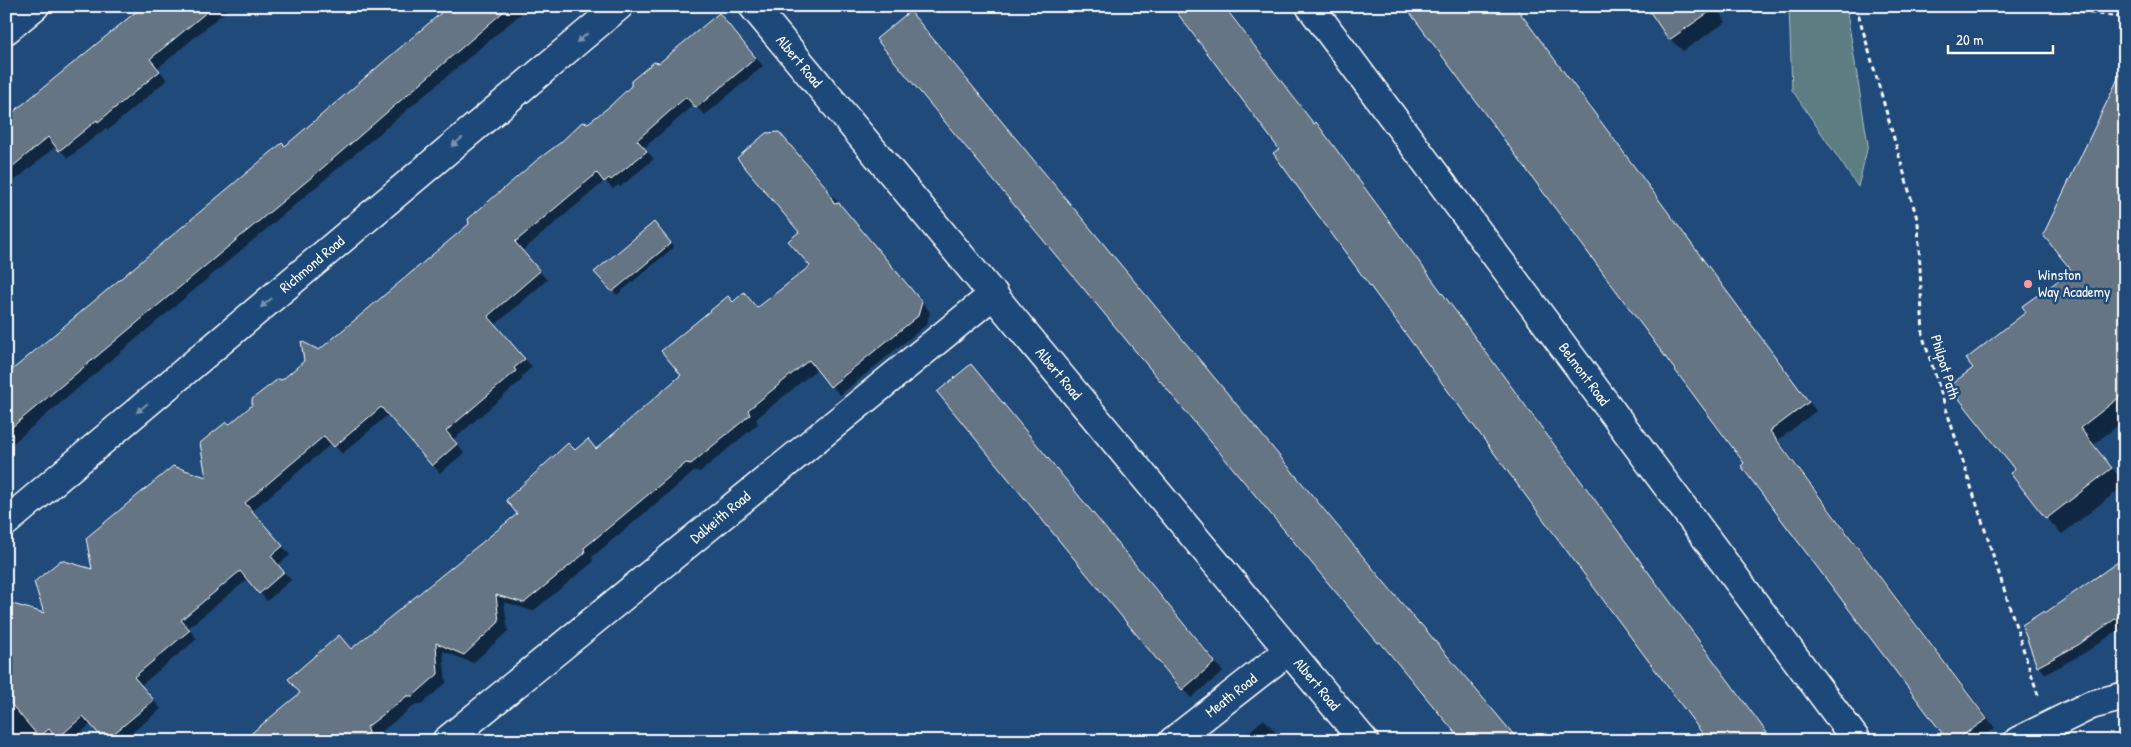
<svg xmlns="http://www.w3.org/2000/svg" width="2131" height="747" font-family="'Patrick Hand',sans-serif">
<rect width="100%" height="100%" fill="#1f4a7a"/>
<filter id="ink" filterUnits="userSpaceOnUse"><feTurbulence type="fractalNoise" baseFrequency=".02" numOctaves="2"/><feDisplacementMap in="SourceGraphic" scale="10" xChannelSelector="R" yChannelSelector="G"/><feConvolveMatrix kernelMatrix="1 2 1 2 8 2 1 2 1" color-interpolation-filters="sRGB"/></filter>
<g filter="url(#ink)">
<polygon fill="#5b7e83" stroke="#adbec1" points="1789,6 1846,6 1868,145 1858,187 1792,90"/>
<g fill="#0007">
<polygon points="145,6 232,6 158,68 167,80 108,130 106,128 68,158 56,146 6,188 6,122"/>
<polygon points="450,6 530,6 6,449 6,376 285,147"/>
<polygon points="1175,6 1225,6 1315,125 1324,133 1773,741 1709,741 1281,149"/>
<polygon points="1406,6 1515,6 1816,411 1778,440 1995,728 1976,741 1950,741"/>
<polygon points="1715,6 1726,22 1683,51 1670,39"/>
<polygon points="719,15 763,66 705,115 694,105 644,148 654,159 620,187 618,185 613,189 605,181 522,251 547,280 495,325 532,367 521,377 523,379 453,440 464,453 440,473 389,414 342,454 332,443 252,511 290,555 278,565 291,580 267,601 248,579 188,628 197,639 141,685 161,709 122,741 105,741 91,724 71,741 6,741 6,604 45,614 94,571 208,479 231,425"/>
<polygon points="918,22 1517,741 1462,741 878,40"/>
<polygon points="2125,92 2125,420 2094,444 2125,485 2062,534 2047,519 2012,474 2016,470 1974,368 2028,312 2073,272"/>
<polygon points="787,142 930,312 927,324 840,395 817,369 756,419 758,424 700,472 695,471 622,532 592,557 593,562 533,611 504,602 508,631 473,663 443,651 446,683 422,704 416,704 376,736 376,741 244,741 519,514 575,451 588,441 597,450 683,375 733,303 758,309 812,267 801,232"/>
<polygon points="658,228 674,247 617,295 613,291"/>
<polygon points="979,374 1223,672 1191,698 1183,689"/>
<polygon points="2125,558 2125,625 2086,652 2046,674 2038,666"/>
<polygon points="1264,719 1283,741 1238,741"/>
</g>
<g fill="#657484" stroke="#fff">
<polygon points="143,6 214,6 150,59 160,71 98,122 97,120 59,151 48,137 6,172 6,118"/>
<polygon points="449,6 510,6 319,171 6,432 6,375 282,143 285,146"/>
<polygon points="1172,6 1224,6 1314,124 1316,122 1773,741 1708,741 1361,274 1273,153 1279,149"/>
<polygon points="1405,6 1515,6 1809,402 1770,431 1987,719 1954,741 1948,741 1741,466 1744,463"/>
<polygon points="1646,6 1718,6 1669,40"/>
<polygon points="910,11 1419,624 1420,623 1519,741 1462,741 1380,642 1378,643 876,39"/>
<polygon points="719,13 756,58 696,108 686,97 637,140 647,151 611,180 609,178 604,182 597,173 515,242 540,271 488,316 525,359 514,368 516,371 446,431 457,444 432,466 381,407 334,447 324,436 245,503 283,546 271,556 284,572 259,594 240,571 181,620 190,630 134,677 154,700 105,741 83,716 57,739 49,729 39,737 6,698 6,602 44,613 34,582 61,560 92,569 86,538 173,466 206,477 200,443 226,422 230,424 252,405 252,399 278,379 282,380 304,361 301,341 319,350 469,224 468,219 537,160 560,143 582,122 588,123 610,106 631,86 631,81 654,62 659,63"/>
<polygon points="2125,64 2125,393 2080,428 2112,468 2046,519 2010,473 2015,470 1949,386 1973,368 1966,359 2026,312 2022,306 2072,271 2043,235"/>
<polygon points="779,132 827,188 834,204 839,203 922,302 918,316 830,387 809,360 748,410 750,415 691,464 686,463 613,524 584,548 585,553 524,603 496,595 499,622 464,655 436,643 438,674 413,696 407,696 367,727 368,733 358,741 242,741 300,693 288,679 339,635 351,649 517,514 506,500 568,443 575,450 588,439 596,449 681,375 661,351 728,296 733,302 744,292 757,308 810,266 788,241 799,232 737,158 766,133"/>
<polygon points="654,222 671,243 612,292 594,272"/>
<polygon points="971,364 1215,662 1182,690 937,392"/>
<polygon points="2125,557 2125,612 2078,645 2037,667 2022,625 2044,611 2045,613"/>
</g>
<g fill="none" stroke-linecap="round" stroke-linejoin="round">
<g stroke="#fff" stroke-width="31">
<g id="minor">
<path id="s1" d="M753 6 1364 741"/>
<path id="s2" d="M1310 6 1857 741"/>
<polyline points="6,30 35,6"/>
<path id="s3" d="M6 522 619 6"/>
<path id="s4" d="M446 741 994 294"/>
<path id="s5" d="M1173 741 1288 651"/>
<polyline points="2018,741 2091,705 2125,696"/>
</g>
</g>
<g stroke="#fff" stroke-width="3" stroke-dasharray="5 4" stroke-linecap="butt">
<polyline points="1856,6 1918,222 1923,337 2038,695"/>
<polyline points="2045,6 2125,18"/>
</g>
<use href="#minor" stroke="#1f4a7a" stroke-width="28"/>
</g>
<defs><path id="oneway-solid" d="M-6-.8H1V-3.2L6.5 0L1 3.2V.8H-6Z" transform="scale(1.25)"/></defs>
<g fill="#7992af">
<use href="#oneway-solid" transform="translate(582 38) rotate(140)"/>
<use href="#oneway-solid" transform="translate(457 142) rotate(140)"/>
<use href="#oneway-solid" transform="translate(266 303) rotate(140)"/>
<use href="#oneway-solid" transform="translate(142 408) rotate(140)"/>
</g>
</g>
<circle fill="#ff9aa2" stroke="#1f4a7a" stroke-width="2" cx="2028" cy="284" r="5"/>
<g text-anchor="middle" stroke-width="5" stroke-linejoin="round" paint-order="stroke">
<g font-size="15" fill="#fff" stroke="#1f4a7a">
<text dy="5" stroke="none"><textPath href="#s1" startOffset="72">Albert Road</textPath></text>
<text dy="5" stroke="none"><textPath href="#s3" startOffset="400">Richmond Road</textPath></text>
<text transform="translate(1945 367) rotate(73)" y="5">Philpot Path</text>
<text dy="5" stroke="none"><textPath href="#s1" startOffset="478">Albert Road</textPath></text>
<text dy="5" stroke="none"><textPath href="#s2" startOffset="459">Belmont Road</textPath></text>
<text dy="5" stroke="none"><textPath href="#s4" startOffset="354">Dalkeith Road</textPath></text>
<text dy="5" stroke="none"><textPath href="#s1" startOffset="882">Albert Road</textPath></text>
<text dy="5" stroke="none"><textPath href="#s5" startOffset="74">Meath Road</textPath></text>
</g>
<g font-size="15" fill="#fff" stroke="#1f4a7a" text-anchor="start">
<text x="2038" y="280">Winston<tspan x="2038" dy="17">Way Academy</tspan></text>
</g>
</g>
<rect width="2131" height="747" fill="none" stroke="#1f4a7a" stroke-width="25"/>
<rect x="12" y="12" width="2106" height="722" fill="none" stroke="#fff" stroke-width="2" filter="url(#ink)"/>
<path d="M1948 45v8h105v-8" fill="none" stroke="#ffffff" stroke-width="2.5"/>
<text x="1956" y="45" font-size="15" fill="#ffffff" stroke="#1f4a7a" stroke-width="4" paint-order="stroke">20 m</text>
</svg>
